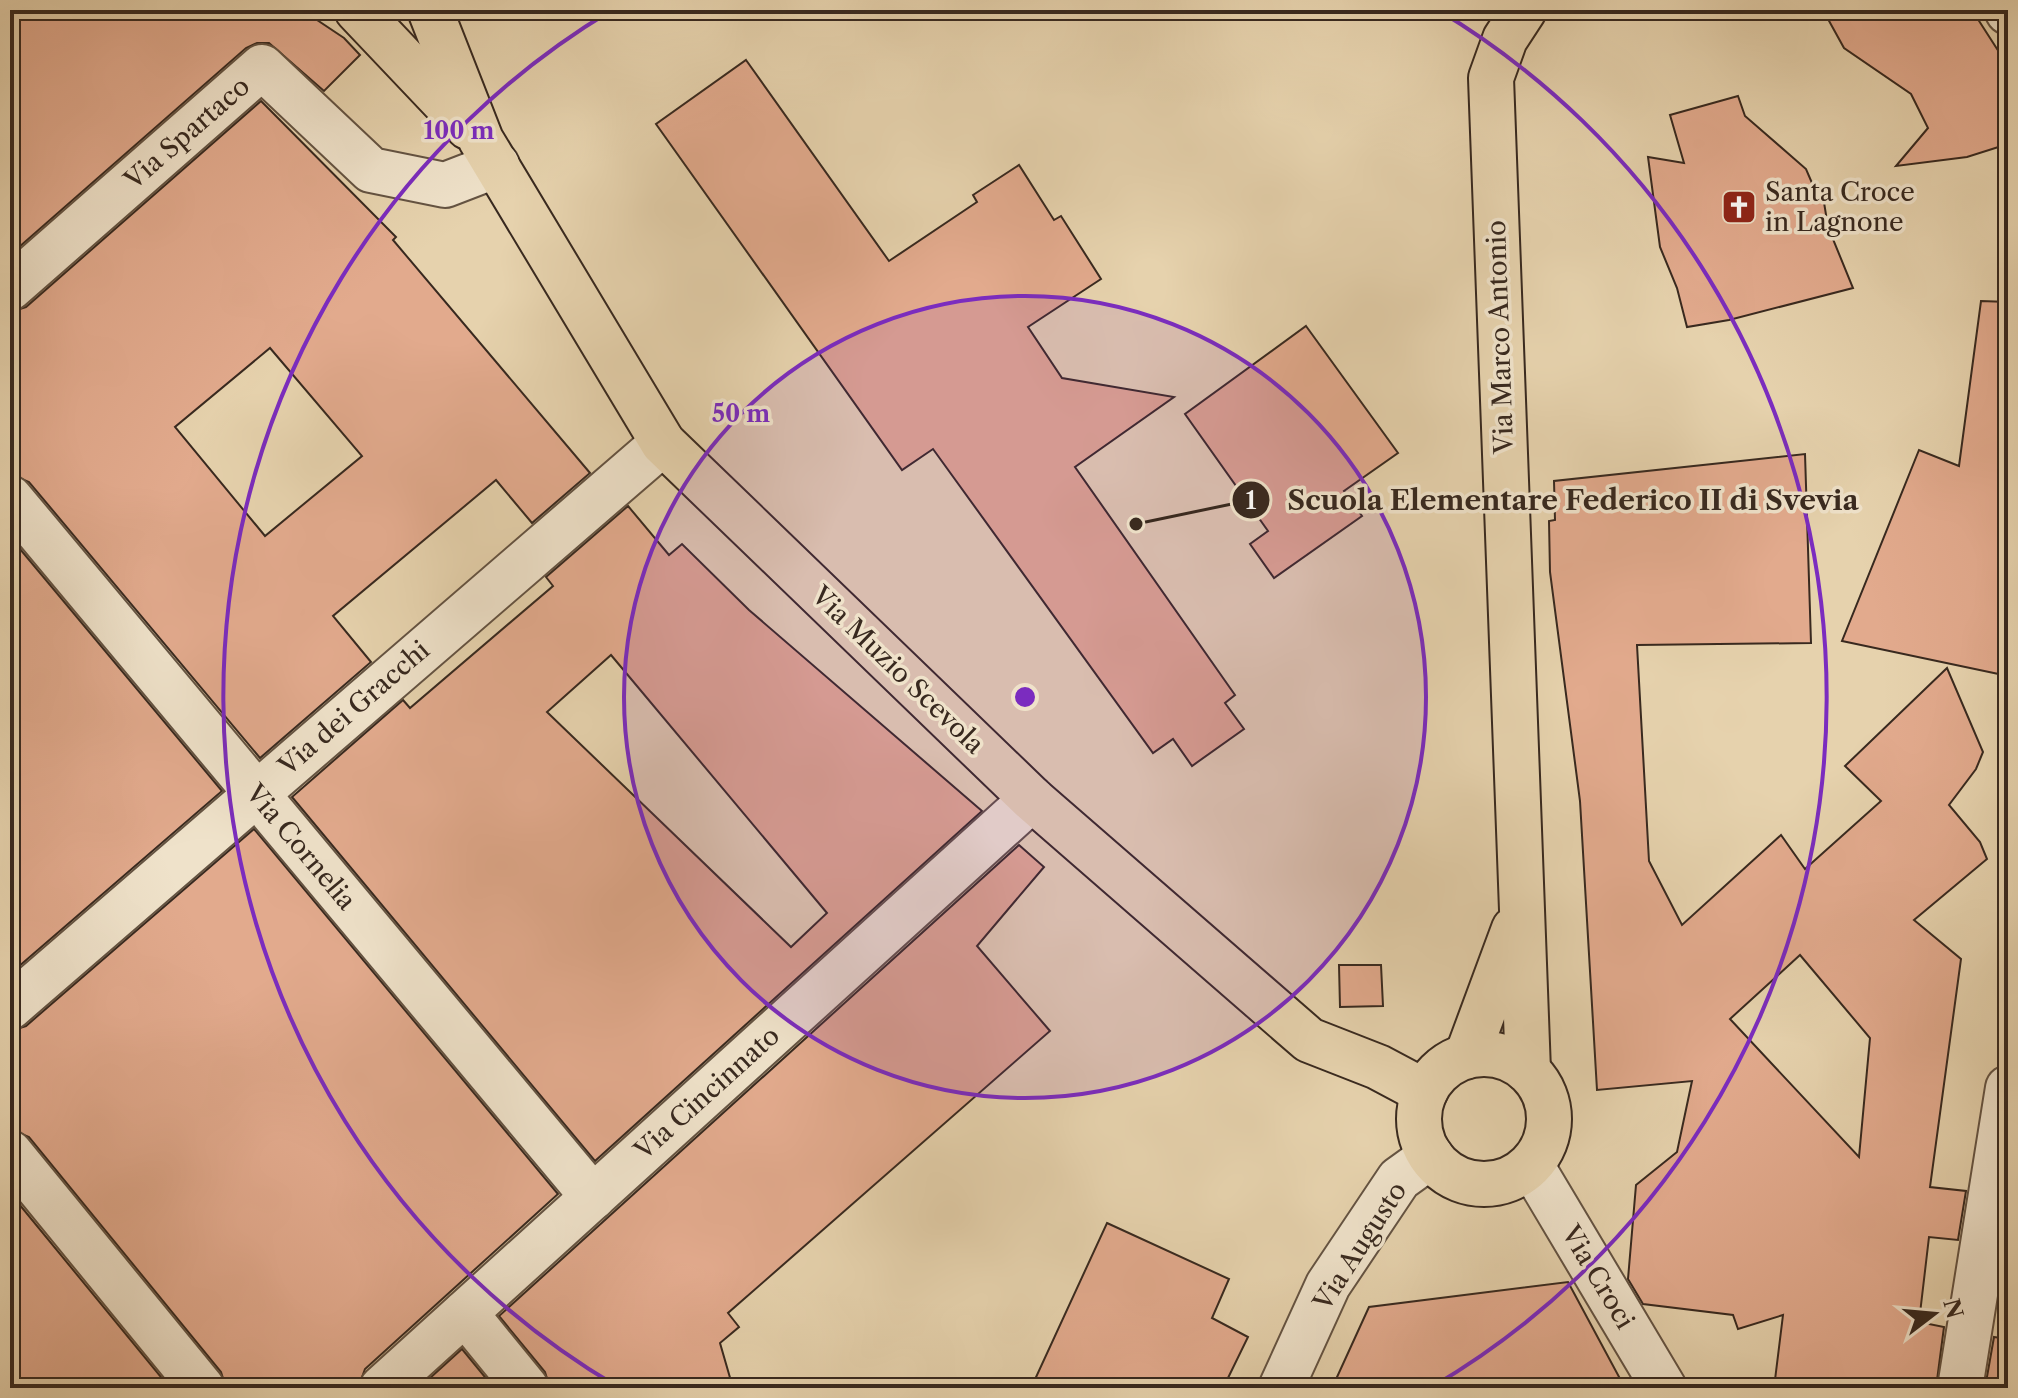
<svg xmlns="http://www.w3.org/2000/svg" width="2018" height="1398" font-family="'Libre Caslon Text',serif">
<rect width="100%" height="100%" fill="#e6d2ad"/>
<filter id="stains"><feTurbulence type="fractalNoise" baseFrequency=".0025" numOctaves="4"/><feColorMatrix values="0 0 0 0 .2 0 0 0 0 .09 0 0 0 0 .02 0 0 0 .5 -.17"/></filter>
<radialGradient id="worn" r=".72"><stop offset=".6" stop-color="#630" stop-opacity="0"/><stop offset="1" stop-color="#630" stop-opacity=".3"/></radialGradient>
<g fill="#e2aa8d" stroke="#38291f" stroke-width="2" fill-rule="evenodd">
<polygon points="10,10 302,10 344,38 360,55 324,91 269,43 257,43 246,48 10,255"/>
<polygon points="1823,10 1972,10 2008,66 2008,144 1967,157 1896,166 1928,128 1911,94 1844,48"/>
<polygon points="746,60 889,261 977,202 973,195 1019,165 1054,220 1061,216 1101,279 1028,327 1062,378 1174,397 1075,467 1235,695 1225,703 1244,729 1192,766 1173,739 1153,753 933,449 902,470 656,124"/>
<polygon points="1738,96 1745,116 1806,169 1812,183 1822,190 1828,227 1853,288 1729,320 1687,327 1677,288 1660,247 1648,157 1684,163 1670,115"/>
<path d="M261 101 396 237 393 240 590 473 532 523 496 480 333 616 371 662 260 758 29 482 10 474V312L26 307ZM270 348 362 456 265 536 175 427Z"/>
<polygon points="1981,301 2008,302 2008,676 1842,641 1919,450 1959,466"/>
<polygon points="1306,326 1398,453 1344,491 1362,516 1274,578 1250,544 1268,531 1185,414"/>
<path d="M1805 454 1811 643 1637 645 1649 861 1682 925 1781 835 1805 869 1881 801 1845 766 1947 668 1983 752 1976 769 1949 805 1980 842 1987 859 1914 920 1961 959 1930 1187 1966 1191 1958 1240 1929 1237 1919 1322 1944 1327 1936 1388H1774L1783 1315 1738 1329 1733 1315 1643 1304 1628 1279 1636 1185 1677 1152 1692 1081 1597 1090 1580 801 1550 572 1549 521 1555 520 1554 481ZM1800 955 1870 1038 1859 1157 1730 1019Z"/>
<path d="M628 506 669 555 682 544 749 610 982 811 595 1161 292 797 403 700 410 708 553 586 546 577ZM611 655 827 913 791 947 547 712Z"/>
<polygon points="10,537 222,791 10,974"/>
<polygon points="254,829 558,1194 365,1369 358,1388 226,1388 221,1372 29,1137 10,1129 10,1031 26,1026"/>
<polygon points="1019,845 1044,867 977,946 1050,1031 728,1313 739,1327 720,1343 733,1388 550,1388 545,1372 499,1316"/>
<polygon points="1339,965 1381,965 1383,1006 1340,1007"/>
<polygon points="10,1193 170,1388 10,1388"/>
<polygon points="1107,1223 1229,1279 1212,1318 1248,1337 1227,1380 1217,1388 1031,1388"/>
<polygon points="1568,1282 1625,1388 1332,1388 1369,1307"/>
<polygon points="1994,1337 2008,1339 2008,1388 1985,1388"/>
<polygon points="462,1349 494,1388 419,1388"/>
</g>
<g fill="none" stroke-linecap="round" stroke-linejoin="round">
<g stroke="#645342" stroke-width="48">
<g id="minor">
<polyline points="2007,10 2008,12"/>
<polyline points="10,288 262,67 371,170 445,185 497,165"/>
<polyline points="10,498 593,1197"/>
<polyline points="10,1007 663,443"/>
<polyline points="10,1153 202,1388"/>
<polyline points="1531,1165 1664,1388"/>
<polyline points="465,1313 526,1388"/>
<polyline points="382,1388 1032,799"/>
<polyline points="1281,1388 1328,1285 1399,1179 1431,1156"/>
<polyline points="1960,1388 2008,1088"/>
</g>
</g>
<g stroke="#38291f" stroke-width="48">
<g id="major">
<polyline points="357,10 468,127"/>
<polyline points="430,10 481,140 663,443 1032,799 1309,1040 1378,1067 1425,1092"/>
<polyline points="1524,10 1505,39 1491,78 1528,1071"/>
<circle cx="1484" cy="1119" r="65"/>
<polyline points="1467,1056 1514,929"/>
</g>
</g>
<use href="#minor" stroke="#efe2ca" stroke-width="44"/>
<use href="#major" stroke="#e6d2ad" stroke-width="44"/>
</g>
<circle cx="1025" cy="697" r="401" fill="#7b2cbf" fill-opacity=".12"/>
<g fill="none" stroke="#7b2cbf" stroke-width="4">
<circle cx="1025" cy="697" r="401"/>
<path d="M618 1387A801 801 0 0 1 612 10M1438 10A801 801 0 0 1 1432 1387"/>
</g>
<defs>
<g id="church-square" transform="scale(1.8)"><rect x="-9" y="-9" width="18" height="18" rx="4" fill="#8f2418" stroke="#efe2ca"/><path d="M-1.2-6h2.4v3.5h3.3v2.4h-3.3V6h-2.4V-.1h-3.3v-2.4h3.3Z" fill="#fff"/></g>
</defs>
<g fill-rule="evenodd">
<use href="#church-square" x="1739" y="207"/>
</g>
<g text-anchor="middle" stroke-width="7" stroke-linejoin="round" paint-order="stroke">
<g font-size="26" fill="#38291f" stroke="#efe2ca">
<text transform="translate(187 133) rotate(-41)" y="9">Via Spartaco</text>
<text transform="translate(1500 337) rotate(-92)" y="9">Via Marco Antonio</text>
<text transform="translate(898 670) rotate(44)" y="9">Via Muzio Scevola</text>
<text transform="translate(354 708) rotate(-41)" y="9">Via dei Gracchi</text>
<text transform="translate(301 847) rotate(50)" y="9">Via Cornelia</text>
<text transform="translate(707 1093) rotate(-42)" y="9">Via Cincinnato</text>
<text transform="translate(1360 1246) rotate(-57)" y="9">Via Augusto</text>
<text transform="translate(1598 1277) rotate(59)" y="9">Via Croci</text>
</g>
<g font-size="26" fill="#38291f" stroke="#efe2ca" text-anchor="start">
<text x="1765" y="201">Santa Croce<tspan x="1765" dy="30">in Lagnone</tspan></text>
</g>
</g>
<circle cx="1025" cy="697" r="12" fill="#7b2cbf" stroke="#efe2ca" stroke-width="4"/>
<g font-size="24" text-anchor="middle" font-weight="bold" fill="#7b2cbf" stroke="#efe2ca" stroke-width="7" stroke-linejoin="round" paint-order="stroke">
<text x="459" y="139">100 m</text>
<text x="741" y="422">50 m</text>
</g>
<path fill="none" stroke="#38291f" stroke-width="3" d="M1136 524L1251 500"/>
<g fill="#38291f" stroke="#efe2ca" stroke-width="3">
<circle cx="1136" cy="524" r="8"/>
<circle cx="1251" cy="500" r="20"/>
</g>
<g font-size="24" text-anchor="middle" font-weight="bold" fill="#fff">
<text x="1251" y="509">1</text>
</g>
<g font-size="28" text-anchor="middle" font-weight="bold" fill="#38291f" stroke="#efe2ca" stroke-width="7" stroke-linejoin="round" paint-order="stroke">
<text x="1573" y="510">Scuola Elementare Federico II di Svevia</text>
</g>
<rect width="2018" height="1398" fill="none" stroke="#e6d2ad" stroke-width="40"/>
<rect x="12" y="12" width="1994" height="1374" fill="none" stroke="#38291f" stroke-width="4"/>
<rect x="20" y="20" width="1978" height="1358" fill="none" stroke="#38291f" stroke-width="2"/>
<g transform="translate(1934 1314) rotate(74)" stroke="#efe2ca" stroke-width="6" paint-order="stroke">
<path d="M0-6L14 30L0 20L-14 30Z" fill="#38291f"/>
<text y="-12" font-size="22" font-weight="bold" text-anchor="middle" fill="#38291f">N</text>
</g>
<rect width="100%" height="100%" filter="url(#stains)"/>
<rect width="100%" height="100%" fill="url(#worn)"/>
</svg>
